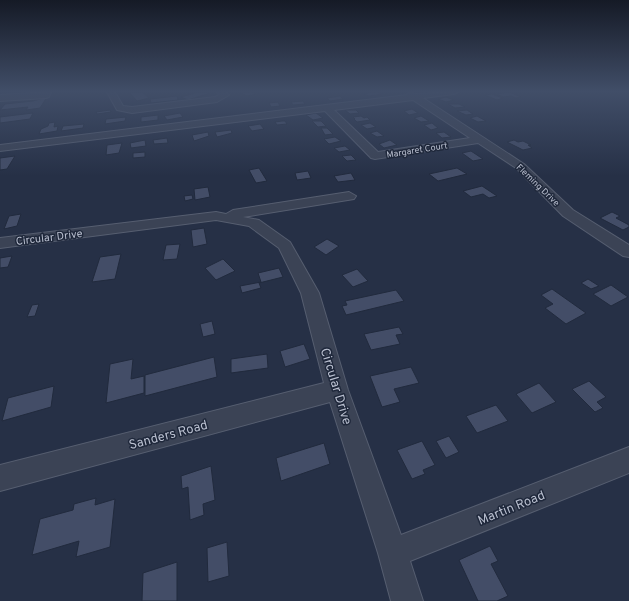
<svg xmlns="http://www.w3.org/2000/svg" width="629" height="601" font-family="Overpass,sans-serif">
<rect width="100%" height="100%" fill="#263046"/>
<g fill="#434d67" stroke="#212a3d">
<polygon points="142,92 149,98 137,101 130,93"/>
<polygon points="199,92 210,93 188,100 181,97"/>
<polygon points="240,92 252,92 256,94 247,96"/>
<polygon points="371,92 378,92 382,94 369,96 364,94"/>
<polygon points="509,92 521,97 516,98 511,96 503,97 497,94"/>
<polygon points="492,94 497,96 503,98 497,100 485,95"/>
<polygon points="177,96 178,100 151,103 150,99"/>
<polygon points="340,96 343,99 330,101 327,98"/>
<polygon points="47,97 40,108 26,110 28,107 0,110 5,104 33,101"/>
<polygon points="446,97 454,100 446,102 438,99"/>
<polygon points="303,101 305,104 293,105 291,102"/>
<polygon points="278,102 280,106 271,107 269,103"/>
<polygon points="448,104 459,104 465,107 455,108"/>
<polygon points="412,109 418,113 409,115 404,111"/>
<polygon points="110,110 111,112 97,114 96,112"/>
<polygon points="345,110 356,110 359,113 350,114"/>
<polygon points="467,110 473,114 466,115 457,111"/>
<polygon points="33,113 30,119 0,123 0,117"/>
<polygon points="180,113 183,117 167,120 164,116"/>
<polygon points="316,113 323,118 313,120 306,115"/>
<polygon points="158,115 158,120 141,122 141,117"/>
<polygon points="361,116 364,118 367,117 370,120 357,122 354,119 355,119 353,117"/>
<polygon points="421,116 429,121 421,122 414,118"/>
<polygon points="477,116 486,121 478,122 470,118"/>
<polygon points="126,117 125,121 105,124 106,119"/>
<polygon points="282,121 285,121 287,124 277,125 275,122"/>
<polygon points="312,121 321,121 326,126 318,127"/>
<polygon points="55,122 54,127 58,126 57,131 39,134 41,129 48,126 49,123"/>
<polygon points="370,123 376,127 367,129 361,125"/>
<polygon points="432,123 438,128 431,130 424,125"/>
<polygon points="84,124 83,128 61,131 63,126"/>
<polygon points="260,124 264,129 252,131 248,126"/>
<polygon points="321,128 327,128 333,134 325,135"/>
<polygon points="231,130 232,133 217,137 215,132"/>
<polygon points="377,131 384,136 377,137 370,133"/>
<polygon points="208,132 209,136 194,141 192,135"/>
<polygon points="444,132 451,137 442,138 436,133"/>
<polygon points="335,137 341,141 329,144 324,139"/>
<polygon points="167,138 168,143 154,144 153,140"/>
<polygon points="145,140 146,146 131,148 130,143"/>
<polygon points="390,140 397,145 384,148 379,144"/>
<polygon points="514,140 518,142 523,141 531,145 528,145 532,148 523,150 507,142"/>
<polygon points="122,143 119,153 106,155 107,145"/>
<polygon points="345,146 350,150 339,152 334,148"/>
<polygon points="471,151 483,159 473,161 462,153"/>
<polygon points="145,152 145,157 133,158 133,153"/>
<polygon points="351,155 356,160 347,161 342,156"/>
<polygon points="15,156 7,169 0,170 0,158"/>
<polygon points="259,168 267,181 256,183 249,170"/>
<polygon points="457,168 467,174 438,181 429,174"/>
<polygon points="308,171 311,178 297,180 295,173"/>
<polygon points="351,173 355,180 338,182 334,176"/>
<polygon points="482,186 497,196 489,198 483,194 471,197 463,191"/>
<polygon points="208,187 210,197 195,200 194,189"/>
<polygon points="192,195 193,199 185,201 184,196"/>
<polygon points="612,212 620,216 616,218 629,225 629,227 623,230 600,218"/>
<polygon points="21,214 17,226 4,229 9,216"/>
<polygon points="204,228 207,244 193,247 191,230"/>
<polygon points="327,239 339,246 326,255 314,247"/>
<polygon points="180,244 177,259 163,260 166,245"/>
<polygon points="121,254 115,279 92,282 100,257"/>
<polygon points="12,256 8,267 0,268 0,258"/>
<polygon points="223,259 235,271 216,280 205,268"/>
<polygon points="279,268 283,277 259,283 261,288 242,293 240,286 261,282 258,273"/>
<polygon points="357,269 368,281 353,287 342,275"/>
<polygon points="588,279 599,286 591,289 581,283"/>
<polygon points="611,285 628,297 611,306 593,294"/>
<polygon points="552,289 586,313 566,324 545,308 553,304 541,295"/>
<polygon points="396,290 404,301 346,315 342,306 347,305 345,301"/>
<polygon points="39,304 35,316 27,317 32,305"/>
<polygon points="212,321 215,334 203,337 200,324"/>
<polygon points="399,327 403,334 396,335 400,344 371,350 364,334"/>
<polygon points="304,344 310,359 285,367 280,351"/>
<polygon points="267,354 268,368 231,373 231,359"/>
<polygon points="214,357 217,377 145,396 145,375"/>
<polygon points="133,359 131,379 144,376 144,393 106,403 110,364"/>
<polygon points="411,367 419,383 394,389 400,402 382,407 370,376"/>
<polygon points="589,381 606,397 597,402 603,408 595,412 572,389"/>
<polygon points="539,383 556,402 532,413 516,394"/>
<polygon points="54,386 51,407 2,421 8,398"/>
<polygon points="496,405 508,421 477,433 466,416"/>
<polygon points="449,436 459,452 446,458 436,441"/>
<polygon points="422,441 435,465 423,470 425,474 412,479 397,450"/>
<polygon points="324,443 330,464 281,481 276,458"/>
<polygon points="211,466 215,500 203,504 204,515 190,520 188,487 182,489 181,476"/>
<polygon points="96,498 95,505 115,499 110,547 76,557 79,541 32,555 40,519 73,510 74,504"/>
<polygon points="227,542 229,576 208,582 207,548"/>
<polygon points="490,546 498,561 491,564 508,596 497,601 478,601 459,560"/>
<polygon points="177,562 177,601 142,601 143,573"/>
</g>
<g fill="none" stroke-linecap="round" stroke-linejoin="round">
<g stroke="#565e70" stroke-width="2">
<g id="minor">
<polygon points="51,92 49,97 46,98 0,101 0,95"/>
<polygon points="107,92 115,92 123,106 132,107 215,97 219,95 217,92 226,92 229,95 217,102 132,113 117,110"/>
<path d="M408 92 416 94 458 92 454 94 423 98 524 164 573 210 629 245V257L623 256 563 216 516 168 478 143 375 159 371 158 325 111 0 151V145L407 95ZM413 100 470 138 378 152 334 110Z"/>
<polygon points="349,192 356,196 354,199 243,217 259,220 290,242 319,293 348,390 401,535 629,447 629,473 410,561 423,601 391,601 378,553 330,402 0,491 0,465 324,383 301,293 279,248 249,226 216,220 0,248 0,238 216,212 226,214 233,210"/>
</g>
</g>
<use href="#minor" fill="#3b4355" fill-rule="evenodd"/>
</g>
<linearGradient id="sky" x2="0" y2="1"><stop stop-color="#151a26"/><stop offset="0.52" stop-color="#414e68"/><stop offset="1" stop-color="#414e68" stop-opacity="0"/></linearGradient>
<rect width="629" height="176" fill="url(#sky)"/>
<g text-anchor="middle" stroke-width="3" stroke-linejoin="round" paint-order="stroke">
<g font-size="9" fill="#b9bfcf" stroke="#1f283b">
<text transform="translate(417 150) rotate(-9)" y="3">Margaret Court</text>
<text transform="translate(538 185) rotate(44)" y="3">Fleming Drive</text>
</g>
<g font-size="11" fill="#b9bfcf" stroke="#1f283b">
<text transform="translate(49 237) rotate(-7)" y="4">Circular Drive</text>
</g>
<g font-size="13" fill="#b9bfcf" stroke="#1f283b">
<text transform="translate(337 386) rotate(73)" y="5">Circular Drive</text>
<text transform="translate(168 434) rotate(-15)" y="5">Sanders Road</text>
<text transform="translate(511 507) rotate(-22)" y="5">Martin Road</text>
</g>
</g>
</svg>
